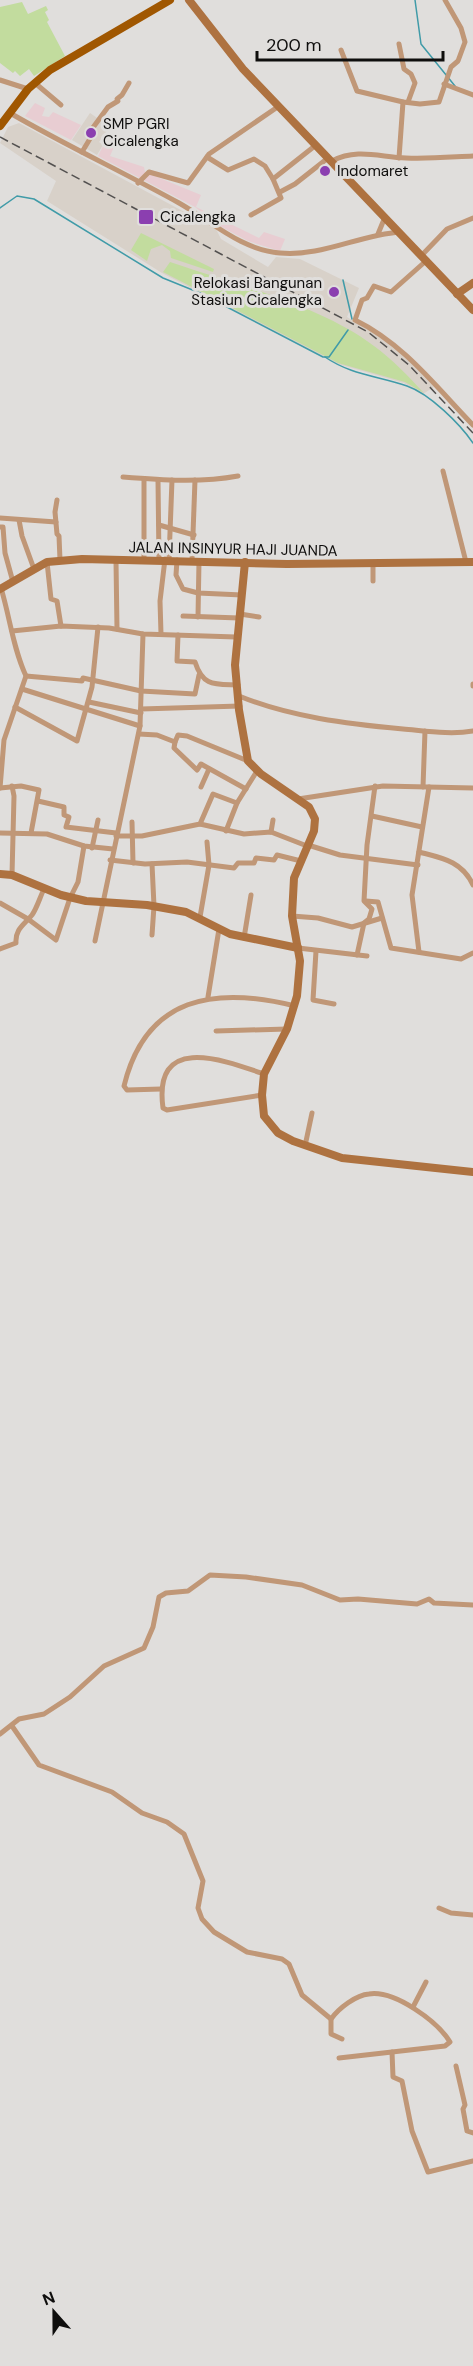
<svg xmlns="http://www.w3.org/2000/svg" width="473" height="2366" font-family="'DM Sans',sans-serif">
<rect width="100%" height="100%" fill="#e0dedc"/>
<g fill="#e8cdd2">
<polygon points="35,103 45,108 42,116 49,117 53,112 81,125 71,140 25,116"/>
<polygon points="105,142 114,147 110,156 144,167 145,172 201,195 196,207 259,238 264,232 285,239 280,251 248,241 218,225 195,207 98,156"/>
</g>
<g fill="#d8d1c9">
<polygon points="90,113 110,127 99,142 103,145 97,155 72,140"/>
<polygon points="19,123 216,229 221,239 268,267 276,257 300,259 359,288 347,317 385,340 406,357 434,387 423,394 404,383 338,364 162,273 47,201 56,181 0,143 8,127"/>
</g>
<g fill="#c2dc9e">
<polygon points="22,2 28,14 46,6 48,10 45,12 49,20 47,22 65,56 34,76 29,69 20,76 15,71 13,73 0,63 0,7"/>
<polygon points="141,233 214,269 213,272 171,258 170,251 162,245 151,249 147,261 131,250"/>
<path d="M170 262C234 284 320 305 374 346 392 359 408 376 424 393L405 382 338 363 323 355 163 272Z"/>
</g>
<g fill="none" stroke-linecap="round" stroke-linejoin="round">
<g stroke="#409ba8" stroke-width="1.5">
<polyline points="415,0 421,44 455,86"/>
<polyline points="0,208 17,196 34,199 163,278 200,293 323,357 329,357 348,330"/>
<polyline points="343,280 352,319"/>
<path d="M325 357C351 375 379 376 407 386 430 394 460 424 473 443"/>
</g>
<g stroke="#c09777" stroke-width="5">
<polyline points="399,44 404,69 411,74 415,83 408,102"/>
<polyline points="341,50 357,91 403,102 420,104 439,102 451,67 458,61 465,42 461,28 445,0"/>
<polyline points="0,80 28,89"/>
<polyline points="35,83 61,105"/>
<polyline points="444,84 473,95"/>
<path d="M10 113C65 145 123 172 179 203 211 221 241 250 280 253 321 257 359 235 400 232"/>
<polyline points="82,152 91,137 89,133 108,107 118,101 117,99 122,95 129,83"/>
<polyline points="207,157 228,170 254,159 265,166 273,179"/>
<polyline points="399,158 403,102"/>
<path d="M332 161C357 148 379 157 406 158 429 159 451 157 473 156"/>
<polyline points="138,183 149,172 188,183 209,154 279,106"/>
<polyline points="280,192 295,184 328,158"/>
<polyline points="251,215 281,198 273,179 316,145"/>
<polyline points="378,234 385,217"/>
<polyline points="422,255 447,229 473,218"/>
<path d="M427 260 391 292 374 286 367 298 362 300 355 320C404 344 436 387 473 425"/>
<polyline points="443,471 466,562"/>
<path d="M123 477C161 480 200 483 238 476"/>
<polyline points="144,479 144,560"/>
<polyline points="158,480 159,560"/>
<polyline points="57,500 55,512 57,534 59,536 60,560"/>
<polyline points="0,518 56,522"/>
<polyline points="19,520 22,536 34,569"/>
<polyline points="159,525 194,535"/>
<polyline points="0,527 3,527 5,553 13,582"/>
<polyline points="169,559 172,480"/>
<polyline points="177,560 176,575 183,589 198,593 242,595"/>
<polyline points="116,561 117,629"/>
<polyline points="192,561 195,480"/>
<polyline points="47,562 51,599 57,601 61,626"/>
<polyline points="373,581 373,564"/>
<polyline points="240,614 259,617"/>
<polyline points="183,616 239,618"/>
<polyline points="198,617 199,561"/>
<polyline points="12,631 61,626 109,628 143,634 236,637"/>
<polyline points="161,634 160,601 165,559"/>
<path d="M178 635 177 661 195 662C203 687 215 684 238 685"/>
<polyline points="26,676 82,681 83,678 141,691 195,694 199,675"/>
<polyline points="473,686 473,684"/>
<polyline points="22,689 140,726"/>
<path d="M239 696C290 717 348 724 403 729 426 731 451 735 473 731"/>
<polyline points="89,702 141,713"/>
<polyline points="15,707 77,741 92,687 98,627"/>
<polyline points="141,709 240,706"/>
<polyline points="139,734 157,735 175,742 178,735 187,736 248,761"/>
<polyline points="175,742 174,748 197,770 201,764 246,789"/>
<polyline points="201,787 209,769"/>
<polyline points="423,787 425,731"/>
<path d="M0 788 4 740 26 676C13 648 10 618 1 588"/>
<polyline points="0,788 21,786 39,790 31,833"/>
<polyline points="298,799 383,786 473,788"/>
<polyline points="38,801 64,807 64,815 69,817 66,827 116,833"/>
<polyline points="372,816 422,827"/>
<polyline points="132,822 133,863"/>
<polyline points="200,824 244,834 271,832 307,846"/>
<polyline points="226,831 237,803"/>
<polyline points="271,832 273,820"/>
<polyline points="0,833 47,834 84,846 113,849"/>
<polyline points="116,836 142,836 200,824 213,794 237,803 257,771"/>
<polyline points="308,845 340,855 418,865"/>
<polyline points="92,848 98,820"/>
<path d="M419 852C442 858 462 861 473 885"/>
<polyline points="110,860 145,864 187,862 234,868 238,863 254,863 256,858 274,860 277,855 301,861"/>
<polyline points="12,875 14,796 12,786"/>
<polyline points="366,901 378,902 391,948 461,959 473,953"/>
<polyline points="0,903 28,919 56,940 70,898 78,882 84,846"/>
<polyline points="292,916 318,918 352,927 382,918"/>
<polyline points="200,917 209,865 207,842"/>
<polyline points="152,935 154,906 152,864"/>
<polyline points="244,938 251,895"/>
<polyline points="95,941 140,726 143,634"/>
<polyline points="298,948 367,956"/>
<path d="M0 949 16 943C15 929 24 925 32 915 37 908 40 897 44 889"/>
<polyline points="316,951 313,1000 334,1004"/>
<polyline points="419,952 412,895 429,787"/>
<polyline points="357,955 364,923 369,919 372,909 364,901 367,845 375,786"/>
<polyline points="208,997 219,929"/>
<polyline points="216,1031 287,1029"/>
<path d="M161 1089 127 1090 124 1086C146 996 215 986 295 1006"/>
<path d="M262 1095 167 1110 163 1108C153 1034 221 1059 264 1074"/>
<polyline points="305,1146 312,1113"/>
<path d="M12 1726 39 1765 112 1792 142 1813 167 1822 184 1834 203 1881 198 1908 202 1919 214 1932 247 1952 282 1959 289 1964 302 1995 331 2019C339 2008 356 1995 369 1994 395 1990 438 2022 450 2042L445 2046 339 2058"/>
<polyline points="0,1734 19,1719 44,1714 70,1697 104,1666 144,1648 153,1627 159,1597 166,1593 188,1591 210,1575 246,1577 302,1585 340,1600 358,1599 417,1604 429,1599 434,1603 473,1605"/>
<polyline points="439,1908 451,1913 473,1915"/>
<polyline points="413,2007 426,1982"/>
<polyline points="331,2019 331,2034 342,2039"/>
<polyline points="392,2052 393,2077 402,2081 412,2131 428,2172 473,2161"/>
<polyline points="456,2066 465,2105 463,2109 467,2131 473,2133"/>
</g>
<g stroke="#ae7240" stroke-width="8">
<polyline points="189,0 243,69 473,310"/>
<polyline points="457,294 473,283"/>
<polyline points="245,562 235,665 239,710 248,761 261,774 309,807 315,819 314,831 294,878 292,916 300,961 297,996 287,1029 264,1074 262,1095 264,1116 278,1133 293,1141 342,1158 473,1172"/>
<polyline points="0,589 47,562 82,559 287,564 473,562"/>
<polyline points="0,874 12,875 61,895 86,901 147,905 186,912 230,934 298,948"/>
</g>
<polyline stroke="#a05701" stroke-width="8" points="0,126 28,89 50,70 170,0"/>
<polyline stroke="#535150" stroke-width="1.5" stroke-dasharray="9 4.5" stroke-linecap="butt" points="0,137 368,332 409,365 473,433"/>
</g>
<g fill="#8b3fb0" stroke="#e0dedc" stroke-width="2">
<circle cx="91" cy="133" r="6"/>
<circle cx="325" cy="171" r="6"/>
<rect x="138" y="209" width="16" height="16" rx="3"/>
<circle cx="334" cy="292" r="6"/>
</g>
<g text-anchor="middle" stroke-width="6" stroke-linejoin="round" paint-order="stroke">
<g font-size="15" fill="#0f0e0d" stroke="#e0dedc" text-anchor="start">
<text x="103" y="129">SMP PGRI<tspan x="103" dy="17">Cicalengka</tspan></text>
<text x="337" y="176">Indomaret</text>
<text x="160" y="222">Cicalengka</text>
<text x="322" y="288" text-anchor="end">Relokasi Bangunan<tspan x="322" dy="17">Stasiun Cicalengka</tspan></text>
</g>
<g font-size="15" fill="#0f0e0d" stroke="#e0dedc">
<text transform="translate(233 549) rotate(1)" y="5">JALAN INSINYUR HAJI JUANDA</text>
</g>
</g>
<g transform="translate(54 2312) rotate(339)" stroke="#e0dedc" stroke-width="4.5" paint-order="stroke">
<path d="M0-4.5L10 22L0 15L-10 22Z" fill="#0f0e0d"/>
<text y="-9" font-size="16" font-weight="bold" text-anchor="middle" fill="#0f0e0d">N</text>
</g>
<path d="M257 51v9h186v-9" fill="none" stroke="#0f0e0d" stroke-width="3"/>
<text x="266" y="51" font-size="18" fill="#0f0e0d" stroke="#e0dedc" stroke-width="4.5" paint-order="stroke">200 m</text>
</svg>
